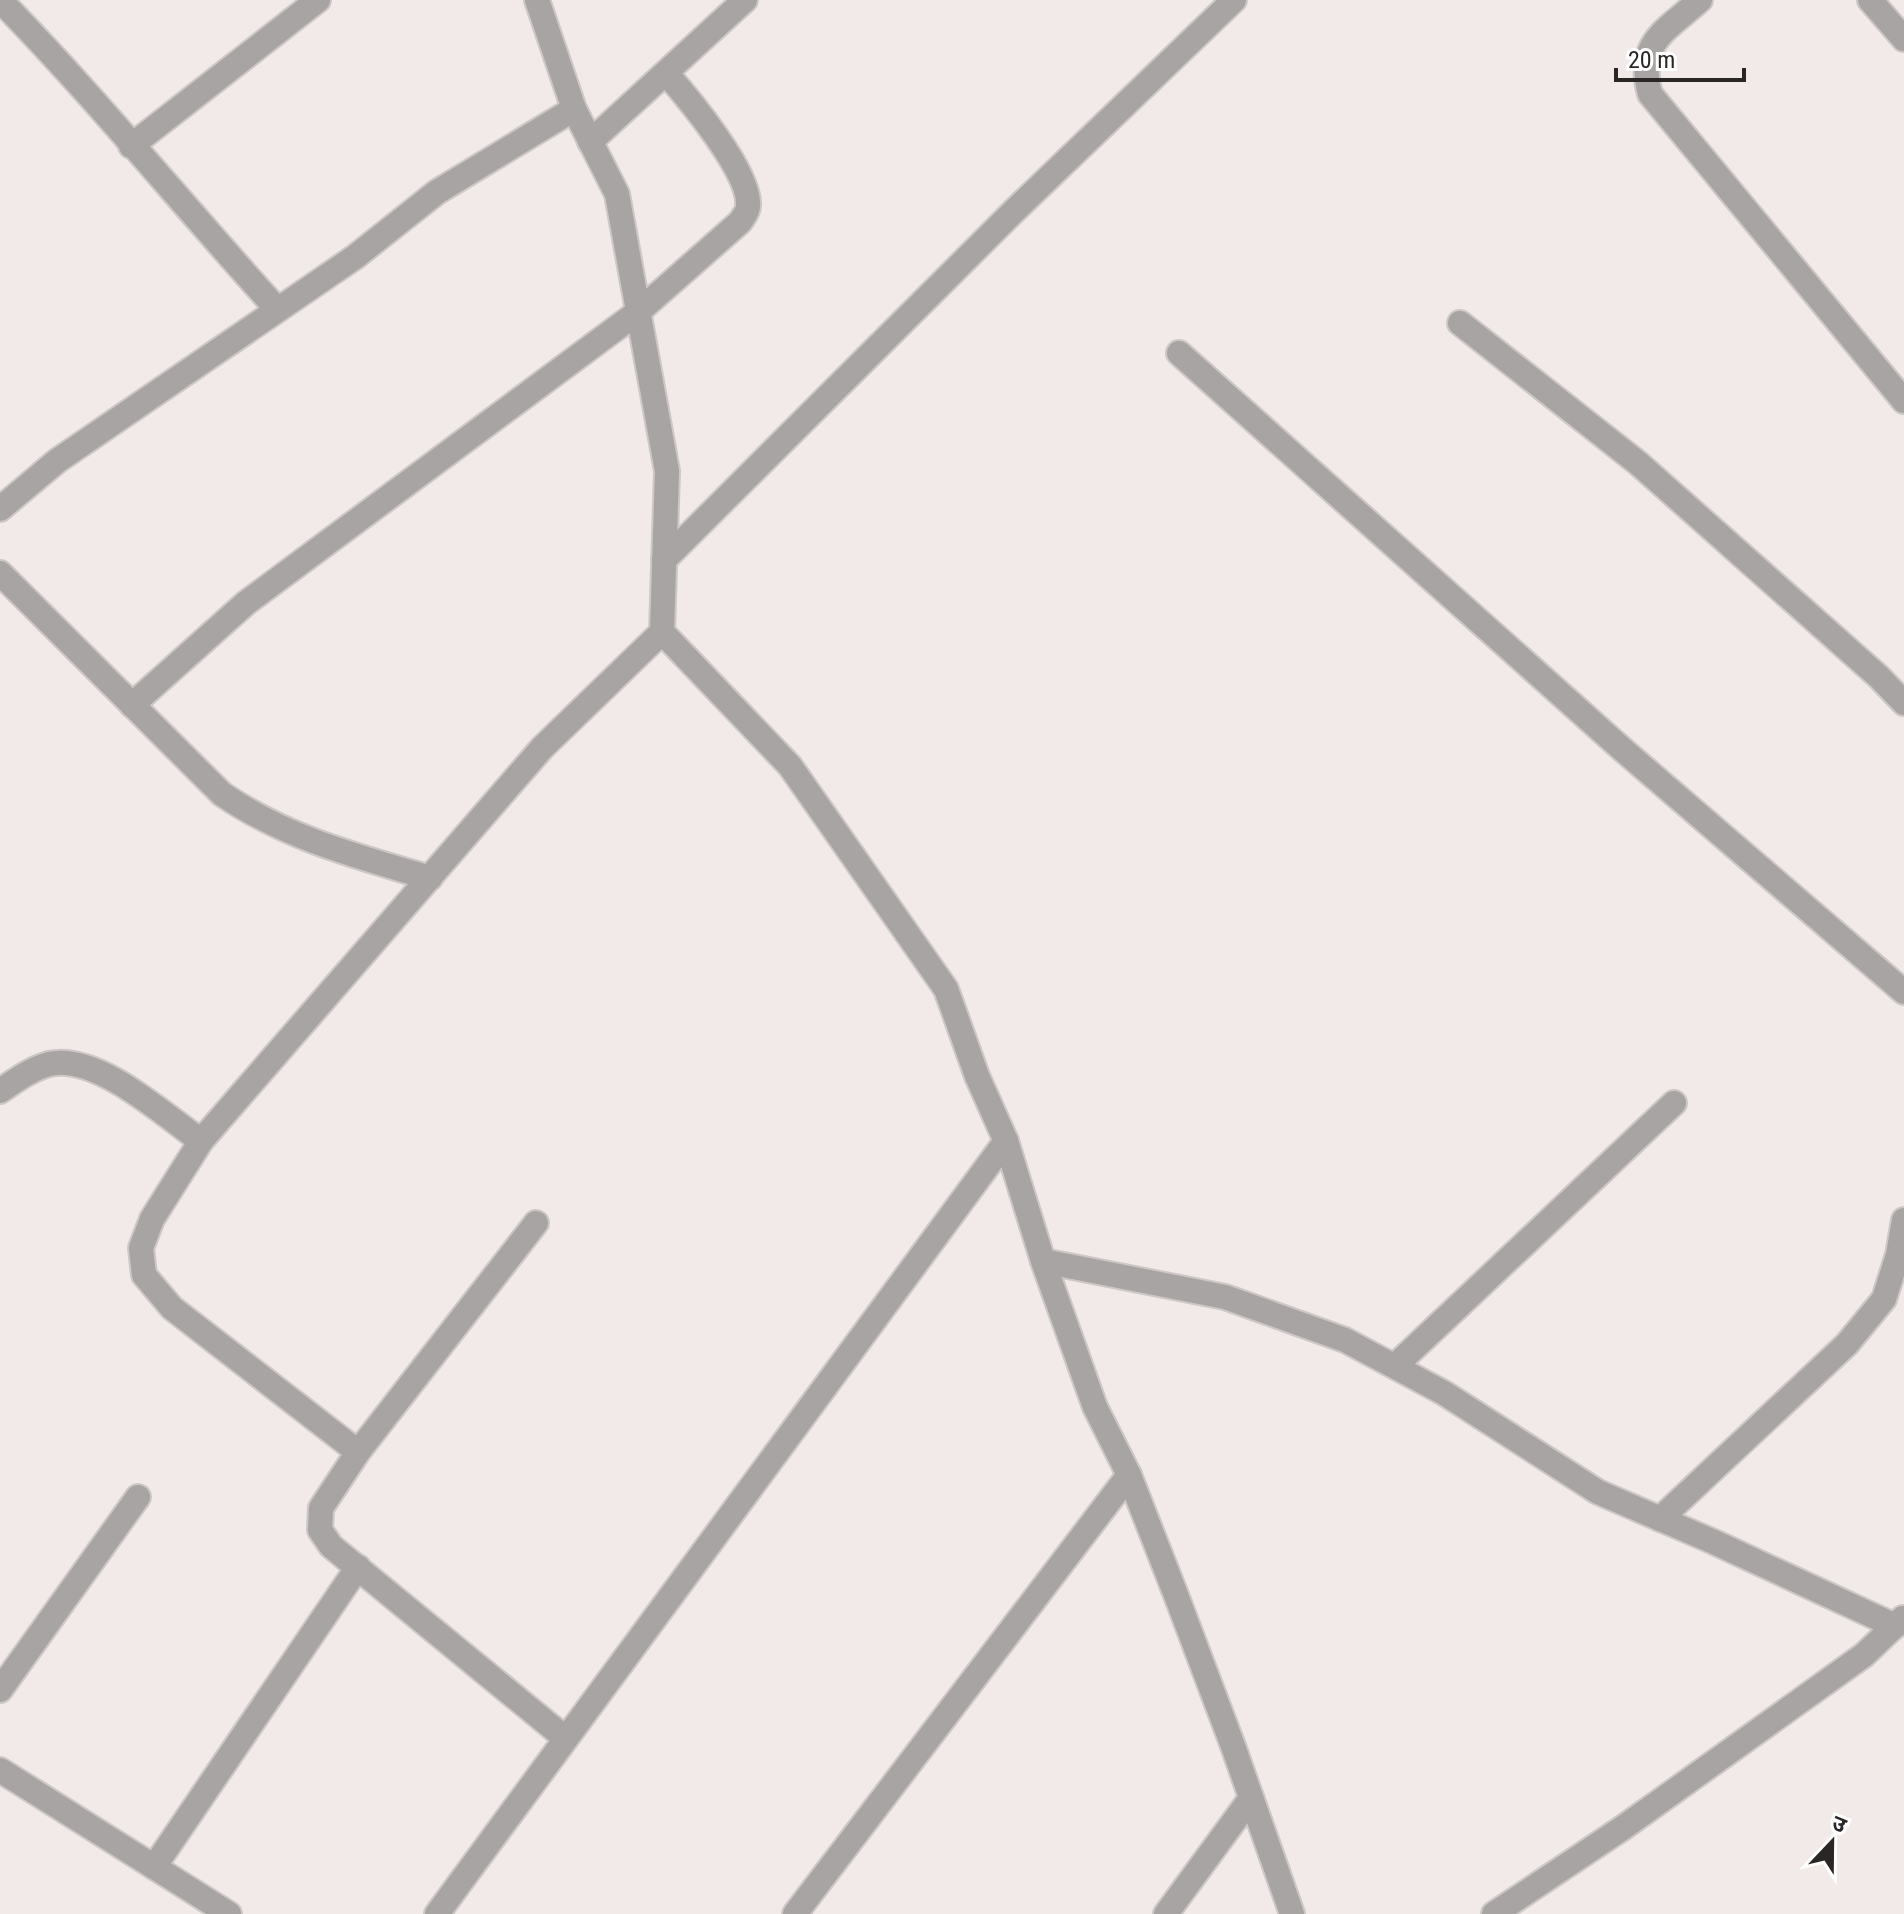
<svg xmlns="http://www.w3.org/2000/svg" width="1904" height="1914" font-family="'Roboto Condensed','Noto Sans Devanagari',sans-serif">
<rect width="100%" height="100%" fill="#f1eae8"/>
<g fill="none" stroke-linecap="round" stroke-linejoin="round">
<g stroke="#cdc7c5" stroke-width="28">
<g id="street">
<path d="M0 0C97 99 184 207 277 309"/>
<path d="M1700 0C1666 31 1636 42 1650 94L1904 401"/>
<polyline points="1870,0 1904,39"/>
<polyline points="590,142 745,0"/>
<polyline points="131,146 318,0"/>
<polyline points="1460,323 1638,463 1879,677 1904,703"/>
<polyline points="1179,353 1622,749 1904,992"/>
<polyline points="0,509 57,461 355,257 437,192 574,109"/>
<polyline points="664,560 1013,212 1234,0"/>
<path d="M0 573 222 794C286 838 356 856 430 878"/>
<polyline points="662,632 790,766 946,989 977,1076 1006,1141 1043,1261 1095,1407 1129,1475 1176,1595 1233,1746 1292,1914"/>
<path d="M132 705 246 603 638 312 740 222C743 217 748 212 748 206 751 173 688 98 666 73"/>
<path d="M0 1091C15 1081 31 1069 49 1064 97 1053 164 1115 201 1141"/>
<polyline points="536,1223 358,1452 321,1508 320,1530 331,1546 565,1738"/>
<polyline points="1043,1261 1225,1297 1345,1340 1444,1393 1598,1492 1714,1542 1895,1626"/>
<polyline points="1395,1366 1674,1103"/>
<polyline points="358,1452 172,1308 144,1275 141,1248 152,1219 201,1141 542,748 662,632 667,471 617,194 574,109 537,0"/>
<polyline points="1660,1519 1847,1344 1884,1299 1898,1255 1904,1220"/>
<polyline points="0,1690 138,1497"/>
<polyline points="0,1770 229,1914"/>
<polyline points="154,1867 358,1567"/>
<polyline points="437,1914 1006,1141"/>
<polyline points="795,1914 1129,1475"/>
<polyline points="1166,1914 1251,1798"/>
<polyline points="1494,1914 1624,1827 1864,1655 1903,1618"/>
</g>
</g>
<use href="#street" stroke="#a7a4a3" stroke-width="24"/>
</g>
<g transform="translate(1832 1842) rotate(22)" stroke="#ffffff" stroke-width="6" paint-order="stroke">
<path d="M0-6L14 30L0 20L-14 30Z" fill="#292625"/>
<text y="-12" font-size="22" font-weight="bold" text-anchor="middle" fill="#292625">उ</text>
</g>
<path d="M1616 68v12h128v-12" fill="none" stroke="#292625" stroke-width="4"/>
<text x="1628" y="68" font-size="24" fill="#292625" stroke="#ffffff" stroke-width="6" paint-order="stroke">20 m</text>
</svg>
